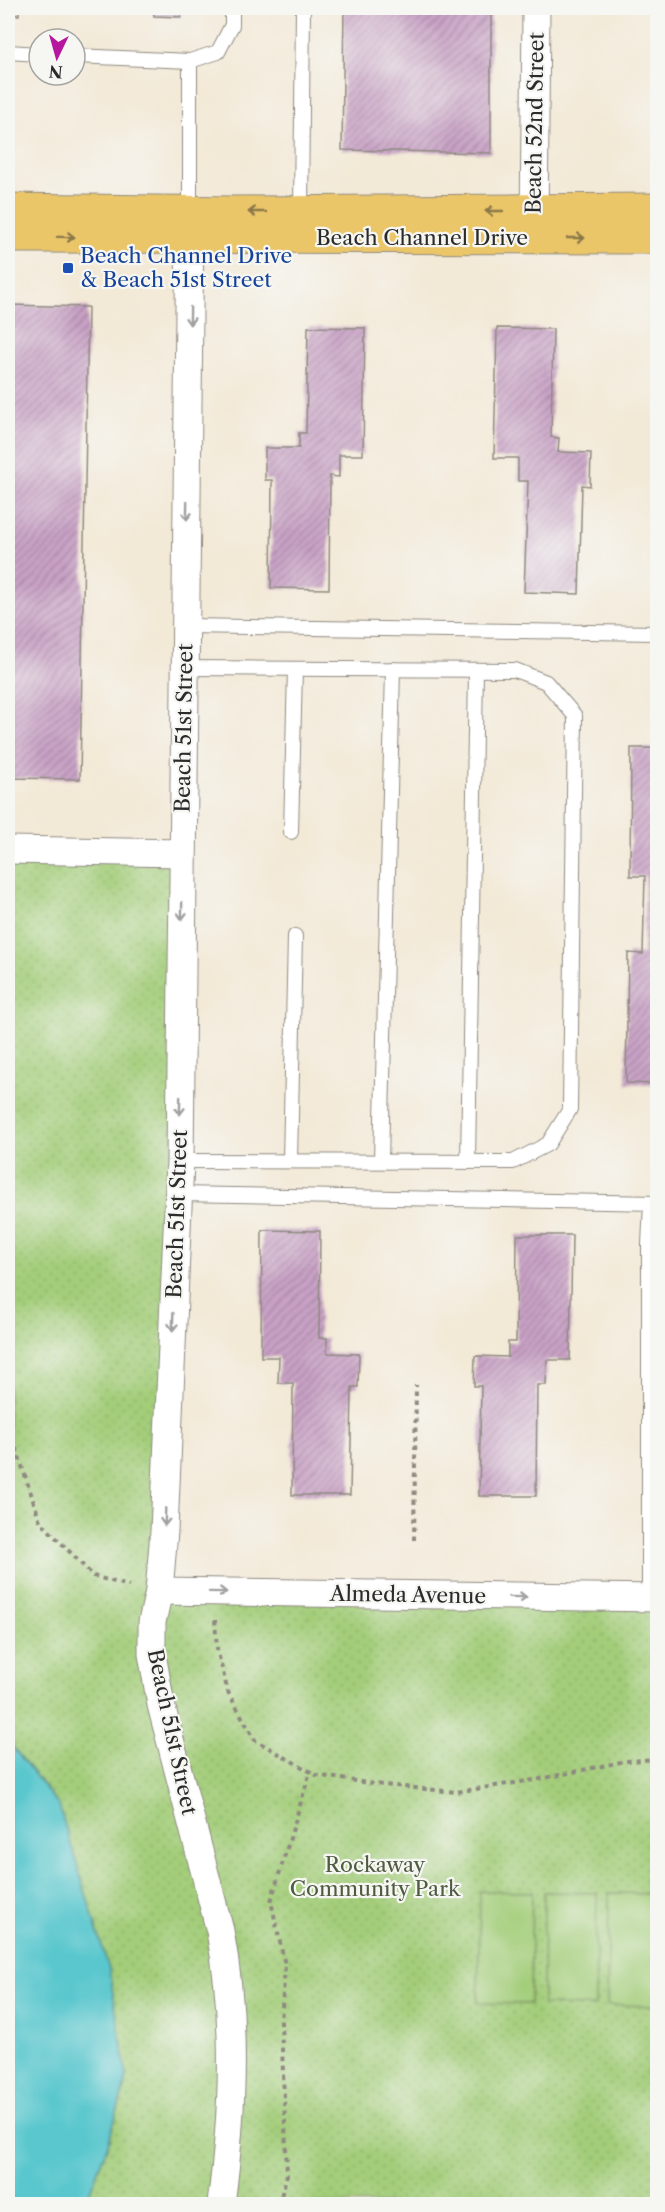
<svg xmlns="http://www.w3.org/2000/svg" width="665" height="2212" font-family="'Libre Caslon Text',serif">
<defs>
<pattern id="park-dots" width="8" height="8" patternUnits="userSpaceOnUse" patternTransform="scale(1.5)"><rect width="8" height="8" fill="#a3cd79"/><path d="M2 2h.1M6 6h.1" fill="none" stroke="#8cb069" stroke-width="1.8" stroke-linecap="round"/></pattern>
<pattern id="building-hatch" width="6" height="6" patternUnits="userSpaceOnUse" patternTransform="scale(1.5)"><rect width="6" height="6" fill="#c9a2c6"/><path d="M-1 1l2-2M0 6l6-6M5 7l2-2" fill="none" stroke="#a384a1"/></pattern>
</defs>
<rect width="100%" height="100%" fill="#f6f6f2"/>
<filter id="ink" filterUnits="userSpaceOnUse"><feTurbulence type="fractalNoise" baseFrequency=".0167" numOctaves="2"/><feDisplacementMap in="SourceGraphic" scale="12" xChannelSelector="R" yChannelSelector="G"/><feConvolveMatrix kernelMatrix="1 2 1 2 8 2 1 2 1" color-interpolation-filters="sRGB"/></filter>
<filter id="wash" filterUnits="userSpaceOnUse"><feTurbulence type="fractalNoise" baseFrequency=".008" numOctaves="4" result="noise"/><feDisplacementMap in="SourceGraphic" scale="24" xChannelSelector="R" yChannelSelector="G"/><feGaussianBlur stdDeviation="1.35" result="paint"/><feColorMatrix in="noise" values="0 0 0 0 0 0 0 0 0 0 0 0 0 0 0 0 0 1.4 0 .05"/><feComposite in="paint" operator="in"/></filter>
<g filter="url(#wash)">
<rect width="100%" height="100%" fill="#f3e9d7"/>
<polygon fill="url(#park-dots)" stroke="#677c52" stroke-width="1.5" points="8,850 182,853 159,1591 657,1598 657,2204 85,2204 108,2144 127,2077 59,1806 8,1741"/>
<g fill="#a3cd79" stroke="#677c52" stroke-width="1.5">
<polygon points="480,1891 532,1892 530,2004 478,2003"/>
<polygon points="544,1892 597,1893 595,2006 543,2005"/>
<polygon points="609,1893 657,1894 657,2006 607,2005"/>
</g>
<polygon fill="#5ac7ce" stroke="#42797c" stroke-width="1.5" points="8,1741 59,1806 109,1969 127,2077 108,2144 85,2204 8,2204"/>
<g id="blocks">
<g fill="url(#building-hatch)">
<rect x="8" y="8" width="11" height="7"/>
<polygon points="153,8 181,8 181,17 154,16"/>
<polygon points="344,8 478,8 478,10 491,10 491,153 342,150"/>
<polygon points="8,305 88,307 80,779 8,778"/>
<polygon points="308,327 365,328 363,455 339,455 339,477 330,476 329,589 271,588 272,480 265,480 265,448 299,448 299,433 306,433"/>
<polygon points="497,328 553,329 551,437 559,438 558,452 591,453 590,486 582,485 579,594 524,592 528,481 518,481 518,458 494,458"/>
<polygon points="631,748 658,748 658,1084 626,1083 628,953 643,954 645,876 630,876"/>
<polygon points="262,1230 320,1231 319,1338 327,1338 327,1353 359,1354 358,1387 352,1387 350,1495 292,1495 293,1383 278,1383 279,1357 261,1357"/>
<polygon points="517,1235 572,1235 570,1360 547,1360 546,1385 537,1385 536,1496 479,1496 481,1386 474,1386 475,1356 508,1357 508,1342 516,1342"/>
</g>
</g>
</g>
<g filter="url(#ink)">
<use href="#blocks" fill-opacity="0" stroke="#8f8a81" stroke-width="1.5"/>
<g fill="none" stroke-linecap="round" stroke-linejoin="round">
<g stroke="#8f8a81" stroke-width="16">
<g id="lane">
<polyline points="8,52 39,54"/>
<polyline points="75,56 190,61 218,52 232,25 232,8"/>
<polyline points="190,61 190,212"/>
<polyline points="301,212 303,8"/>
<polyline points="186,626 658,633"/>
<polyline points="291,832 295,669"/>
<polyline points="180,1161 513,1162 548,1144 570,1109 575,716 546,682 515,670 185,668"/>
<polyline points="290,1161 295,936"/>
<polyline points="381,1161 393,669"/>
<polyline points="468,1162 476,670"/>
<polyline points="178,1194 658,1203"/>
<polyline points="649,1598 649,1244 651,1203"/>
</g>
</g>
<g stroke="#8f8a81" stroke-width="29">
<g id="street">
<path d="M190 216 180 1161 164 1531 159 1591 152 1622V1654L161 1705 220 1931C237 2021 233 2113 221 2204"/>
<polyline points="534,231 536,8"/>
<polyline points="8,850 182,853"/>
<polyline points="159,1591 658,1598"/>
</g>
</g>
<g stroke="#8f8a81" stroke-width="35">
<g id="primary">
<polyline points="8,210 234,213 658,210"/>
<polyline points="8,236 658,237"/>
</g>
</g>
<g stroke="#8f8a81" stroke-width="4" stroke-dasharray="4.5 4.5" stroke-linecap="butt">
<polyline points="8,1432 16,1448 40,1521 93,1576 129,1586"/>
<polyline points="414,1540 416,1385"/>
<polyline points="215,1620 217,1649 228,1692 255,1740 316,1775 374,1784 456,1792 540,1779 626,1761 658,1759"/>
<polyline points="279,2204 287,2175 281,2022 285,1965 271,1901 310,1772"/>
</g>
<use href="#lane" stroke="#fff" stroke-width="14"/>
<use href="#street" stroke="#fff" stroke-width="27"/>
<use href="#primary" stroke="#ebc669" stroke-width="33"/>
</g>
<defs><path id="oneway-shaft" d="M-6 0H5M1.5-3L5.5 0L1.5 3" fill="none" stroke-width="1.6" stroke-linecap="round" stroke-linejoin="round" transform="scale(1.5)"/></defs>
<g stroke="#8b784a">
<use href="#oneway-shaft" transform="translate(494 211) rotate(180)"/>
<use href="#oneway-shaft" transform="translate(257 212) rotate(180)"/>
<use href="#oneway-shaft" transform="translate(66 237) rotate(1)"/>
<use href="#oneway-shaft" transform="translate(576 238)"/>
</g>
<g stroke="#a0a0a0">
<use href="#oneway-shaft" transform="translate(190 316) rotate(91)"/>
<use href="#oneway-shaft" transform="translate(187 511) rotate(91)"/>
<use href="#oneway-shaft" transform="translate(182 911) rotate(91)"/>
<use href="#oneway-shaft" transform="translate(180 1106) rotate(91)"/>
<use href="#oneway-shaft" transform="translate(173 1322) rotate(92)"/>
<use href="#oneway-shaft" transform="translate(165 1517) rotate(92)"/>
<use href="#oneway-shaft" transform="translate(218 1592) rotate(1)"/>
<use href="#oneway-shaft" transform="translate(518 1597) rotate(1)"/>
</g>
</g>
<rect fill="#1a4fb4" stroke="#f6f6f2" stroke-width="2" x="62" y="262" width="12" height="12" rx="3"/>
<g text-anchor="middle" stroke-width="4.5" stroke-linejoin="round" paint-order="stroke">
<g font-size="21" fill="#2b2b2b" stroke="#f6f6f2">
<text transform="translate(535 123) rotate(-89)" y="7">Beach 52nd Street</text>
<text x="422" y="245">Beach Channel Drive</text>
<text transform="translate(184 728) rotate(-89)" y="7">Beach 51st Street</text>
<text transform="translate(177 1214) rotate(-88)" y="7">Beach 51st Street</text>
<text transform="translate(408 1595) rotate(1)" y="7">Almeda Avenue</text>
<text transform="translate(172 1732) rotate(78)" y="7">Beach 51st Street</text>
</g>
<g font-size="21" fill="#164399" stroke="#f6f6f2" text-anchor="start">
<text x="80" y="263">Beach Channel Drive<tspan x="80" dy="24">&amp; Beach 51st Street</tspan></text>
</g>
<g font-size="21" fill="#4f5c42" stroke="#f6f6f2">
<text x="375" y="1872">Rockaway<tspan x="375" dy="24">Community Park</tspan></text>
</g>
</g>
<rect width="665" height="2212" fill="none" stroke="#f6f6f2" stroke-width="30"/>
<g transform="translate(57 57) rotate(185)"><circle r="28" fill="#f6f6f2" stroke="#a5a5a2" stroke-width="1.5"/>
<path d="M0-4.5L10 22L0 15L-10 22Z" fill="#b5179e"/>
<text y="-9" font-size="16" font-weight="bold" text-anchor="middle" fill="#2b2b2b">N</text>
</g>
</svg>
